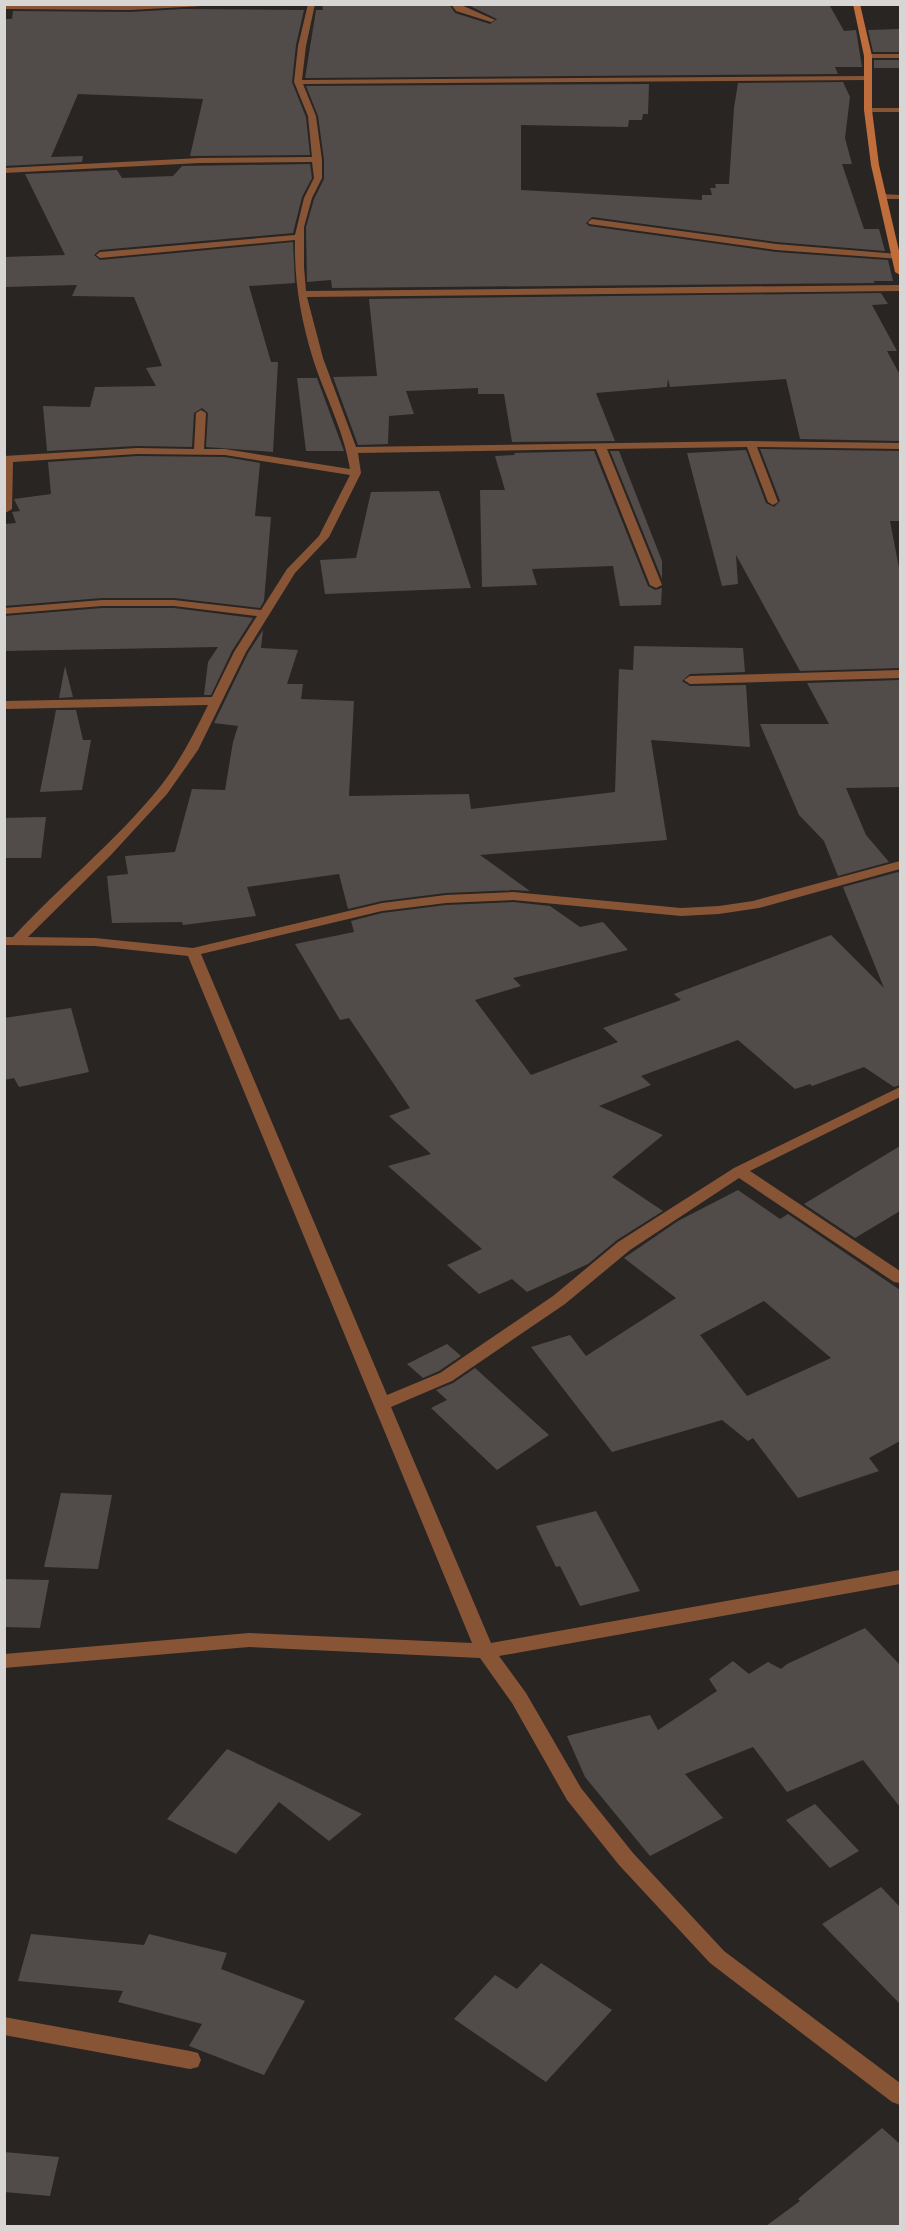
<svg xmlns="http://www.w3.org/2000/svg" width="905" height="2231" font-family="'Work Sans',sans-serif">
<rect width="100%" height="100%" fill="#292523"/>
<g fill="#514c4a" fill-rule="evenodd">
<polygon points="322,4 449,4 455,13 490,24 497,19 466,4 819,4 830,6 844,31 856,30 862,67 835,67 838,74 305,78 316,10 323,10"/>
<polygon points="183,9 304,10 296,45 292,82 306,117 310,155 190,156 203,99 78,94 51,157 83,156 82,162 4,166 4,19 12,19 13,11 130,12"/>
<polygon points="900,29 900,52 873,52 868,30"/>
<rect x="874" y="60" width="26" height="8"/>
<polygon points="843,82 850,97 845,138 852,164 842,164 864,229 879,229 885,251 776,242 592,217 586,223 589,226 776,252 888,260 893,281 873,281 875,283 332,288 331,280 307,282 306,227 314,199 324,179 324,160 318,116 306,86 649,84 648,114 643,114 642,120 629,120 628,127 521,125 521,190 702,200 702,195 712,195 710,188 716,188 715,184 729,184 734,108 738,83"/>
<polygon points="310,164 312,178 302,197 293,233 100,250 94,255 100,260 293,242 295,283 249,286 271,362 278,362 273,452 206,447 208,413 202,408 194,413 192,447 137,446 47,451 43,406 90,407 95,387 156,386 146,368 162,366 134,297 72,296 77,285 4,287 4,257 65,255 25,174 117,170 122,178 173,176 182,166"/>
<polygon points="881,293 888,304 872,305 897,351 887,351 900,375 900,441 800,439 786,379 670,387 668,379 667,387 596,393 615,441 512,442 504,394 478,394 478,388 406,391 414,414 389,416 388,444 358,445 333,377 377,376 369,299"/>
<polygon points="297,378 317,378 344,451 306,451"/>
<polygon points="760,449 900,451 900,521 890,521 900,573 900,668 800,671 736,555 738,584 722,586 687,453 746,450 766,503 774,507 780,501"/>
<polygon points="594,451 648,586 655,590 662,588 661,605 620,606 613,566 532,569 537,585 482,587 480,490 505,490 495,456 515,455 514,453"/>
<polygon points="610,451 619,451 662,561 662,579"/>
<polygon points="137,456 225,457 260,463 255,516 271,517 264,601 260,608 174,598 102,598 4,606 4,524 16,523 12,512 20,511 14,499 51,494 48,462"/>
<polygon points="439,491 471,588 325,594 320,560 356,558 371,492"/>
<polygon points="102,608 174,608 253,618 232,651 211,695 204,695 208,662 218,647 4,651 4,616"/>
<polygon points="263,630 261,648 298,650 287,684 303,684 301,699 354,701 349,796 469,794 471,809 615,792 619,669 633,670 634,646 743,648 745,672 690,674 682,681 690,686 746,685 750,747 651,740 667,840 480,855 530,891 513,890 446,893 382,901 348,909 339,874 247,887 256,916 183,925 182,922 112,923 107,876 128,874 125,856 175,852 192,789 225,790 233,742 238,726 214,723 248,653"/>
<polygon points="65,666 73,697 59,698"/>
<polygon points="900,680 900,787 846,788 866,835 889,862 838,876 824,841 799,815 760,724 829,724 807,683"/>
<polygon points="56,710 76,710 83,740 91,740 82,790 40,792"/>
<polygon points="46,817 41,858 4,858 4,818"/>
<polygon points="898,872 900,874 900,1085 894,1087 864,1067 812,1086 810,1084 795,1089 738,1040 641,1076 651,1085 599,1106 663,1135 612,1177 663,1211 617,1240 588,1264 527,1292 512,1279 479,1294 447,1265 482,1249 388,1166 431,1154 389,1116 410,1108 349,1018 340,1020 295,944 354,932 351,921 382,913 446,905 513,902 550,906 580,927 603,922 628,950 513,978 521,986 475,1000 531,1075 618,1042 603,1028 681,1000 674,994 831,935 884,988 843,887"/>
<polygon points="71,1008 89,1072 19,1087 14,1078 4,1080 4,1018"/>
<polygon points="900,1146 900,1211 855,1238 804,1204"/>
<path d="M738 1190 780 1219 788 1214 900 1290V1441L869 1458 879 1471 798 1498 753 1438 748 1441 722 1420 612 1452 531 1347 570 1335 586 1356 676 1298 624 1258 678 1221ZM764 1301 831 1358 747 1396 700 1335Z"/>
<polygon points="447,1344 461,1356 439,1371 423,1378 407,1364"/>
<polygon points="475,1368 549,1435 497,1470 431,1408 447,1400 436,1390 453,1383"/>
<polygon points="61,1493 112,1495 98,1569 44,1567"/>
<polygon points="596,1511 640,1591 580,1606 560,1566 556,1567 536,1526"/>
<polygon points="4,1579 49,1580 40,1628 4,1627"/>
<polygon points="865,1628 900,1665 900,1807 863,1760 787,1792 753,1747 685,1774 723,1818 650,1856 585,1777 567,1736 650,1715 658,1730 717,1691 709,1679 733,1661 749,1674 768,1662 781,1669 787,1664"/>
<polygon points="227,1749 296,1782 362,1814 329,1841 279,1802 236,1854 167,1819"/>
<polygon points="815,1804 859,1851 830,1868 786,1820"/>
<polygon points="881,1887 900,1907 900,2004 822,1924"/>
<polygon points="31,1934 144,1945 149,1934 227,1953 221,1969 305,2001 264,2075 189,2046 202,2024 118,2002 123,1991 18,1981"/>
<polygon points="541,1963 612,2010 546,2082 454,2019 495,1975 517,1989"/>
<polygon points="882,2128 900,2144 900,2226 766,2226 800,2201 798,2199"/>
<polygon points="4,2152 59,2157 50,2196 4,2192"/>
</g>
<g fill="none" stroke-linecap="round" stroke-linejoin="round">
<g fill="#885436" fill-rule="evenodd">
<polygon points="165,4 238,4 130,10 4,9 4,5"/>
<path d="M308 4H315L306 46 302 80 867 76 871 78 867 80 303 84 316 116 322 160V178L312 198 304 227V267L306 291 900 285V291L307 297 323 358 356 447 751 441 900 443V449L757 447 778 502 773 505 768 502 747 447 607 449 662 585 656 588 650 585 596 449 358 453 361 473 329 537 295 573 246 652 198 750 167 794 110 856 28 937 95 938 193 948 382 903 446 895 513 892 681 908 719 906 753 901 900 861V869L759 908 719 914 681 916 513 900 446 903 382 911 201 954 387 1395 440 1373 553 1296 618 1242 734 1168 900 1087V1097L750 1171 900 1271V1283L894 1282 739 1178 630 1250 565 1304 452 1381 391 1407 491 1643 900 1570V1584L499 1656 526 1693 581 1788 633 1853 724 1951 900 2083V2105L892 2102 710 1963 619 1865 567 1800 512 1703 480 1658 249 1647 4 1668V1654L249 1633 472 1643 188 956 95 946 4 945V937H13C60 886 115 842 159 788 179 763 194 734 208 705L4 709V701L212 697 234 652 257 616 174 606H102L4 614V608L102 600H174L261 610 287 569 319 536 350 475 225 455 137 454 13 462 12 509 7 512H4V456L137 448 194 449 196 413 201 410 206 413 204 449H225L350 469C344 431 325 396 313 359 301 320 294 281 295 240L100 258 96 255 100 252 295 235 304 198 314 178 312 162 200 163 4 173V168L200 158 312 157 308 116 294 82 298 46Z"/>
<polygon points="451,4 459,4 495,20 491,22 456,11"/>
<polygon points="868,54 900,54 900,58 865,58 865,54"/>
<polygon points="868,108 900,108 900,112 865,112 864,110"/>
<polygon points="882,194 900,195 900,199 879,199 878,197"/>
<polygon points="592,219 776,244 898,254 900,255 900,259 776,250 589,224 588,222"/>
<polygon points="900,670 900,678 690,684 684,680 690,676"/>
<polygon points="4,2017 190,2051 198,2053 201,2060 198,2067 190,2069 4,2035"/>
</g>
<polygon fill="#bf6d3a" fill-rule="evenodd" points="853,4 860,4 872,56 872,110 879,165 900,255 900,275 895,272 871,165 864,110 864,56"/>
</g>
<rect width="905" height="2231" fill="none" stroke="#d8d6d4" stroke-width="12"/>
</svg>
